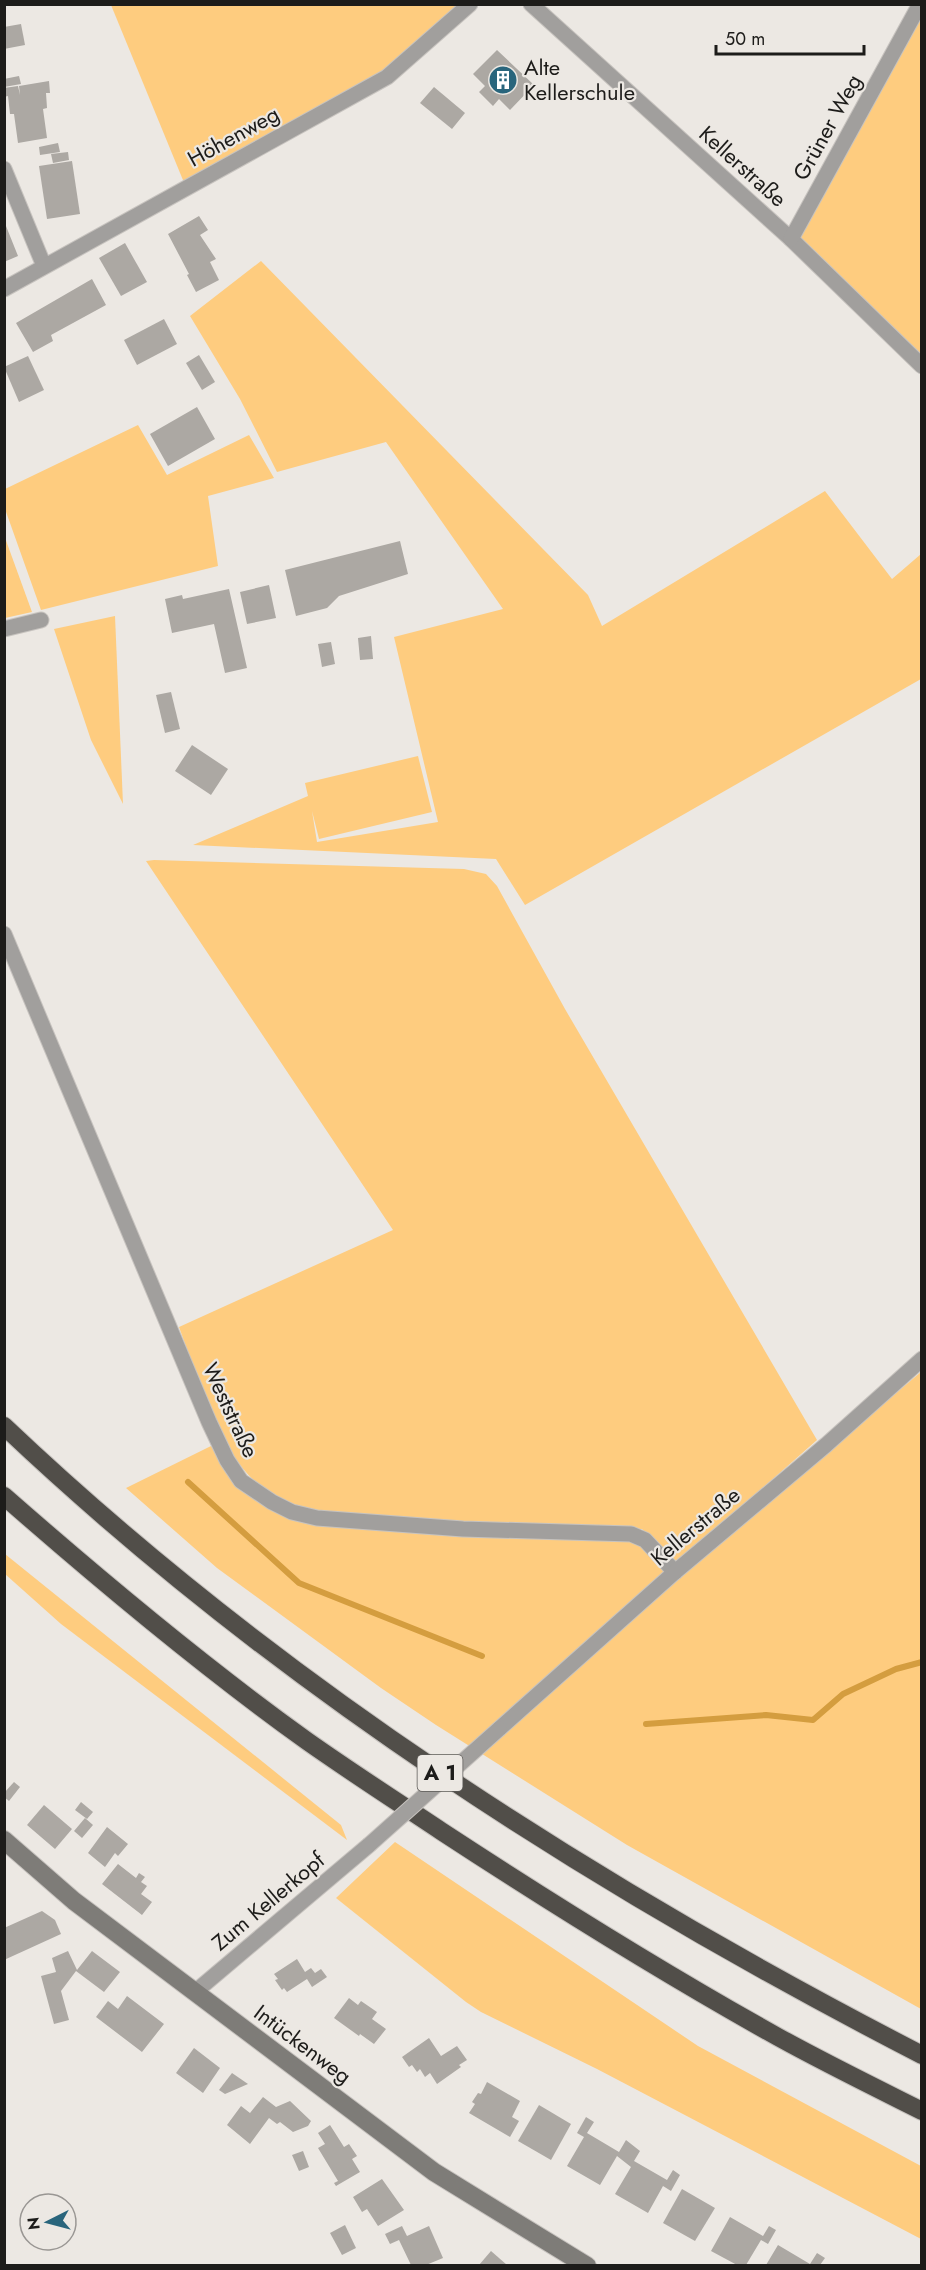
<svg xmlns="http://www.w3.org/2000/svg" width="926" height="2270" font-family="Jost,sans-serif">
<rect width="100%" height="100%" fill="#ece8e3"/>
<g fill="#fecc7f">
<polygon points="111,5 463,5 384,74 185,185"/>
<polygon points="921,10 921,357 797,236"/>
<polygon points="261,261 588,595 602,626 825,491 892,579 921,554 921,679 525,905 496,859 193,845 308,796 305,783 418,756 432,812 319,839 312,811 317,842 438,822 394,637 503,609 386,442 277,472 240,399 190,316"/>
<polygon points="138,425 167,475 249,435 274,478 208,496 218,566 41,610 5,509 5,489"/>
<polygon points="4,535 32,612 5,618 4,618"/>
<polygon points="115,616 123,804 91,740 54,629"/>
<path d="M154 860 464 869 486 874 497 886 565 1009 817 1440 674 1566 642 1529 466 1523 318 1511C303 1507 288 1504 274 1496 220 1464 200 1383 179 1327L393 1230 146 861Z"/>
<polygon points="921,1372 921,2009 627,1845 436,1725 381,1688 217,1568 126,1488 211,1446 236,1485 272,1511 317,1525 460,1537 628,1538 642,1543 675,1579"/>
<polygon points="5,1554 341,1825 347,1840 61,1624 5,1574"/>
<polygon points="395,1842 698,2046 921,2166 921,2239 597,2069 481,2012 466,2002 336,1898"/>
</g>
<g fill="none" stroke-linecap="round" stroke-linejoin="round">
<g stroke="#d49d3f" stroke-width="6">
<polyline points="188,1482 299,1583 482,1656"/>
<polyline points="646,1724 766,1715 813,1720 843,1694 896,1669 922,1662"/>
</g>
</g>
<g fill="#aca8a3">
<polygon points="21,24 25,45 4,49 4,27"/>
<polygon points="497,50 534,85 510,110 499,99 493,106 479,92 485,86 473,74"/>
<polygon points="19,76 21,84 4,87 4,79"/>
<polygon points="49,81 50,93 46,93 47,108 43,109 47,138 18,143 14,114 10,114 8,96 4,97 4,88 18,86 20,95 19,86"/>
<polygon points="434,87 465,113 452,129 420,103"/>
<polygon points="58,143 60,152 40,155 39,147"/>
<polygon points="68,152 69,160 53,163 51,154"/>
<polygon points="72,161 80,214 47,219 39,166"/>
<polygon points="199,216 208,230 200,235 216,259 210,262 219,280 196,292 187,275 189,274 168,234"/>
<polygon points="4,221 18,256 4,262"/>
<polygon points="125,243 147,282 121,296 99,258"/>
<polygon points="92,279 106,305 51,335 53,341 33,352 16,323"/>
<polygon points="164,319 177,344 137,365 124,340"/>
<polygon points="199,355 215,382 202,390 186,363"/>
<polygon points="28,356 44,390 19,402 4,367"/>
<polygon points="197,407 215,439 168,466 150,434"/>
<polygon points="400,541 408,574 339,596 327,608 296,616 285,570"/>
<polygon points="269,585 276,618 247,624 240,592"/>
<polygon points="229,589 247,668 225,673 214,624 172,633 165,599 182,595 183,599"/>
<polygon points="371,636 373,659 360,660 358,638"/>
<polygon points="331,642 335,664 322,667 318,644"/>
<polygon points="171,692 180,729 165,733 156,695"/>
<polygon points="192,745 228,769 211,795 175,771"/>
<polygon points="14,1782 20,1787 9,1801 4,1797 4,1793"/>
<polygon points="81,1802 93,1812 87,1819 75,1810"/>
<polygon points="44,1805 72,1829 55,1849 27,1825"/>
<polygon points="85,1818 93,1825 82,1838 74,1831"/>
<polygon points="107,1827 128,1844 118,1856 115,1853 105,1867 88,1853"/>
<polygon points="118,1864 136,1878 139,1873 145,1877 141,1882 147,1886 141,1894 152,1902 142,1915 102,1884"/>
<polygon points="42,1911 55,1920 61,1934 4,1960 4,1928"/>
<polygon points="68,1951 77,1970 92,1951 120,1972 104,1992 76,1971 61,1991 69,2020 54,2024 41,1976 56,1972 52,1958"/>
<polygon points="297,1959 305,1972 311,1968 315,1973 321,1969 327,1977 312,1987 307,1979 287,1992 284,1988 282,1990 275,1980 278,1979 274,1974"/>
<polygon points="127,1996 164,2024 142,2052 96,2017 108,2001 118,2009"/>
<polygon points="349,1998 358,2005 361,2001 377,2012 372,2019 386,2029 374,2044 360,2034 359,2036 334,2018"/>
<polygon points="429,2038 441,2056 457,2046 467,2060 459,2065 461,2067 437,2084 430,2073 425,2077 420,2069 417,2072 412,2065 409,2067 402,2057"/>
<polygon points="194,2048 220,2068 203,2093 176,2073"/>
<polygon points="232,2073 248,2084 225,2094 219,2090"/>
<polygon points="487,2082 520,2101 512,2117 519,2121 510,2137 469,2113 475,2104 472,2102 478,2093 481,2094"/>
<polygon points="263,2097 276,2107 290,2101 311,2121 308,2126 293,2132 280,2122 277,2124 269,2118 250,2144 227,2125 241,2106 250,2113"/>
<polygon points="539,2105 571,2124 551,2160 518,2141"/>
<polygon points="586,2117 594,2122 587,2133 619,2152 626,2140 640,2151 634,2161 667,2180 673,2170 680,2175 671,2191 663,2186 648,2213 615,2194 631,2167 617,2156 600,2185 567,2166 584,2137 577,2133"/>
<polygon points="330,2125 344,2147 349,2144 357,2156 352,2159 360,2172 336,2186 334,2183 338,2181 318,2148 325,2144 318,2133"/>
<polygon points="303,2151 309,2167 299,2171 292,2155"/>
<polygon points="382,2179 404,2210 378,2226 367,2209 362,2212 353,2197"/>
<polygon points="682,2189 715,2208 695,2241 663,2223"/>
<polygon points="730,2217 763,2236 769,2226 776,2230 768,2244 761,2240 746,2265 737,2265 711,2251"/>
<polygon points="345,2225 356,2248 342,2255 330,2233"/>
<polygon points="402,2226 407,2236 429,2226 443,2258 426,2265 411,2265 399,2240 390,2244 385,2234"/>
<polygon points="778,2245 810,2264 817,2253 825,2258 820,2265 766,2265"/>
<polygon points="491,2251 507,2265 479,2265"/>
</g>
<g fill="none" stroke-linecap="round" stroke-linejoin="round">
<g stroke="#c7c3bf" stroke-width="17">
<g id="street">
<polyline points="531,4 791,239 922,366"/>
<polyline points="4,169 44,266"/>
<polyline points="791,239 920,4"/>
<polyline points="4,289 387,77 470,4"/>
<polyline points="4,629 41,620"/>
<polyline points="4,934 209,1422 227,1460 241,1481 272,1502 292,1512 317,1518 463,1529 631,1534 645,1540 675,1572"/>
<polyline points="499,1729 675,1572 826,1445 922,1359"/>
<polyline points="195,1992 369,1845"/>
</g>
</g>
<g stroke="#c7c3bf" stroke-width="20">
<polyline id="secondary" points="4,1840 74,1901 434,2172 587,2266"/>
</g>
<g stroke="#c7c3bf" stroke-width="20">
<g id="highway">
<path d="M4 1426C274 1682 592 1885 922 2055"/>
<path d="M4 1496C102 1582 201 1665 307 1741 351 1772 396 1801 441 1831 551 1903 663 1973 778 2037 825 2063 874 2087 922 2111"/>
</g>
</g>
<use href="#street" stroke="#a19f9d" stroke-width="15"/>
<use href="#secondary" stroke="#7e7c78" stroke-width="18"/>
<use href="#highway" stroke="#514e49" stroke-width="18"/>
<g stroke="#c7c3bf" stroke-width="17" stroke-linecap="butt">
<polyline id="street-bridge" points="369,1845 499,1729"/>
</g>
<use href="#street-bridge" stroke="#a19f9d" stroke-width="15"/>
</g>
<defs>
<g id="building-disc" transform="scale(1.5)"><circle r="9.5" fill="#29657c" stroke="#ece8e3"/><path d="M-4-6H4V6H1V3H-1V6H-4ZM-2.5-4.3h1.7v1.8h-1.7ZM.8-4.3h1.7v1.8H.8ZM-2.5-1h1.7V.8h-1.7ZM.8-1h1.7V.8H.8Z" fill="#fff"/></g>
</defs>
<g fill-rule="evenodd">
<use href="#building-disc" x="503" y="80"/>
</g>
<g text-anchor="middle" stroke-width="4.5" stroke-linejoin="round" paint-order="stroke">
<rect fill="#ece8e3" stroke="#5b5956" stroke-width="1.5" x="417.5" y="1755" width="45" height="36" rx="4.5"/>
<g font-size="21" font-weight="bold" fill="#1d1c1a">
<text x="440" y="1780">A 1</text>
</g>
<g font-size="22" fill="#1d1c1a" stroke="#ece8e3" text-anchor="start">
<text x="524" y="75">Alte<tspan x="524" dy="25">Kellerschule</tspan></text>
</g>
<g font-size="22" fill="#1d1c1a" stroke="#ece8e3">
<text transform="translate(827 127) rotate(-61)" y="8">Grüner Weg</text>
<text transform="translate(233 136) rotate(-29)" y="8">Höhenweg</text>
<text transform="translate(743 166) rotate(42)" y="8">Kellerstraße</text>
<text transform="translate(231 1410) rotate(65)" y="8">Weststraße</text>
<text transform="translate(695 1526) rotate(-40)" y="8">Kellerstraße</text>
<text transform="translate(268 1901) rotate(-40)" y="8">Zum Kellerkopf</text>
<text transform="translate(303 2044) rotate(37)" y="8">Intückenweg</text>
</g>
</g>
<rect width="926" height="2270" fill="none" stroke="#1d1c1a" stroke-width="12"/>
<g transform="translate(48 2222) rotate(264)"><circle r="28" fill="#ece8e3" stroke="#999693" stroke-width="1.5"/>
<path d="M0-4.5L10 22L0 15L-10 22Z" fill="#29657c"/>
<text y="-9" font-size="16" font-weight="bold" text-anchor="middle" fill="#1d1c1a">N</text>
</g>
<path d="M716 45v9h148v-9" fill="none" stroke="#1d1c1a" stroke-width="3"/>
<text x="725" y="45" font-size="18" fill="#1d1c1a" stroke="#ece8e3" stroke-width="4.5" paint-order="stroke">50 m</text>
</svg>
